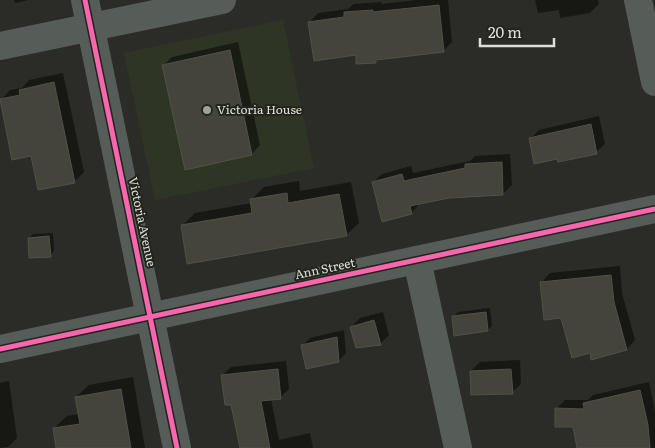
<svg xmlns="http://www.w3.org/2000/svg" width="655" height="448" font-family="Literata,serif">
<rect width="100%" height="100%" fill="#2b2c27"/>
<polygon fill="#2f3525" points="283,20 314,168 155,200 124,53"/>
<g fill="#0007">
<polygon points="14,0 28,0 15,3"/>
<polygon points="416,0 448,0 452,42 443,51 379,59 376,62 357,54 310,22 318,13 348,9 354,4 381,2 382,4"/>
<polygon points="535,0 598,0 599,4 590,13 560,18 559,10 538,13"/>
<polygon points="238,42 260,145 252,154 163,66 172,57"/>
<polygon points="63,73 84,172 74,182 1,100 10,90 22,88 29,80"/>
<polygon points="599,116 605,144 596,152 558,157 530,139 539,130"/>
<polygon points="510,154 512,185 503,194 449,197 420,203 412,213 373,183 382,174 411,166 413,173 470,161 475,156"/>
<polygon points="299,181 300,191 351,182 359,223 346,235 182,226 195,213 252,203 251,200 264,187"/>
<polygon points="53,233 54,251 50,255 29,238 33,234"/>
<polygon points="620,266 622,293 635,340 627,349 591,352 562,316 542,282 550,273"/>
<polygon points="490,308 492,326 487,330 453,317 458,312"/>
<polygon points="383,312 389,335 380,344 351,327 360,318"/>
<polygon points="344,330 346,353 339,361 302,346 310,338"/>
<polygon points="520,360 521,384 512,392 471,371 480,362"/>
<polygon points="286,361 289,389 280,398 271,399 279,440 310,433 313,448 242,448 232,403 222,376 231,367"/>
<polygon points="133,377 145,448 58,448 54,428 67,416 79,414 76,397 89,385"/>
<polygon points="9,381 17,438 8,447 0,448 0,383"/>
<polygon points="649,382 655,412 655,448 579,448 574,426 556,409 565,400 588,400 593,395"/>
</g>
<g fill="#45443a" stroke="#50514b">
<polygon points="439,5 444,52 376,60 376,63 356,64 356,55 314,61 308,22 344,17 344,12 373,10 373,12"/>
<polygon points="230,50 252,155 185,170 162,65"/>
<polygon points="54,82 75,183 38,190 31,156 12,160 0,99 20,95 19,90"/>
<polygon points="591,124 597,154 558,162 557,159 534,164 529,138"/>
<polygon points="502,162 503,195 449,198 410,206 412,214 382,222 372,182 402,174 404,181 465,168 465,164"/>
<polygon points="287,193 288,203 339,194 347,236 187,264 181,225 252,213 250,199"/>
<polygon points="49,236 51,257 29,258 28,238"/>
<polygon points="611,275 614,302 627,350 591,360 590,353 572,358 561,318 544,320 540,282"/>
<polygon points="486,312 488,331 454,336 452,316"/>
<polygon points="374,320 381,345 356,348 350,327"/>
<polygon points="337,337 339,362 306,369 301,345"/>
<polygon points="278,369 281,399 261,401 270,448 240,448 231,405 225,405 221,375"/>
<polygon points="511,369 513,394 471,395 470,371"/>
<polygon points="121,389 131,448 56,448 53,428 80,424 75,397"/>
<polygon points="640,390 648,425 650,448 577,448 573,427 555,427 555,408 584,409 583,403"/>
</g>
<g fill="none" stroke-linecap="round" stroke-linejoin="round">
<g stroke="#565c57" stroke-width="28">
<polyline points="85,0 177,448"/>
<polyline points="638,0 655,82"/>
<polyline points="0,46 222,0"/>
<polyline points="417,260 458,448"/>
<polyline points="0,349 655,209"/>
</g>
<g stroke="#22251b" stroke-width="8">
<g id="cycleway">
<polyline points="85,0 177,448"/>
<polyline points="0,349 655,209"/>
</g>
</g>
<use href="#cycleway" stroke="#f766af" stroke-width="5"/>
</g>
<circle fill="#9fa19b" stroke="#22251b" stroke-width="2" cx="207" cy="110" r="5"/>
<g text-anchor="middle" stroke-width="4" stroke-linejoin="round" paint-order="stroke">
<g font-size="12" fill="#dde0d9" stroke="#22251b" text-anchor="start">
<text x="217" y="114">Victoria House</text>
</g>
<g font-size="12" fill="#dde0d9" stroke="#22251b">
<text transform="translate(142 222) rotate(78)" y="4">Victoria Avenue</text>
<text transform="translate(325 269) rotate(-12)" y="4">Ann Street</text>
</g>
</g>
<path d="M480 38v8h74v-8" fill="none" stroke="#dde0d9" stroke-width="2.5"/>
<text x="488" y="38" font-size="15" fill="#dde0d9" stroke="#22251b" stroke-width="4" paint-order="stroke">20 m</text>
</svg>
